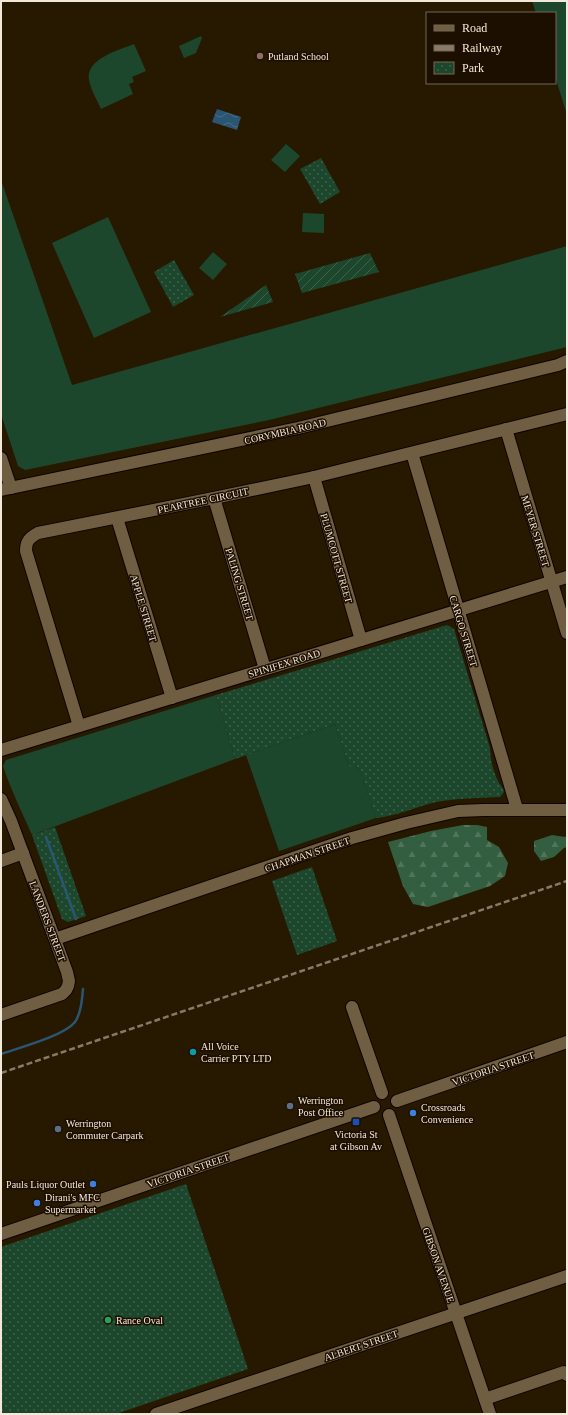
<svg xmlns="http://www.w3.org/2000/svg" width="568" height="1415" font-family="'Times New Roman',serif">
<defs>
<pattern id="forest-firs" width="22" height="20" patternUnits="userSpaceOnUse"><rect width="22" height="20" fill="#335e40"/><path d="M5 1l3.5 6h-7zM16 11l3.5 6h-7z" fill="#51755b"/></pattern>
<pattern id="park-dots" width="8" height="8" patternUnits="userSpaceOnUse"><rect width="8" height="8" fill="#1d472c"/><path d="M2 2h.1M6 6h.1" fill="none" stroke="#3e624a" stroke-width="1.8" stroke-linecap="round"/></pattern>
<pattern id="garden-furrows" width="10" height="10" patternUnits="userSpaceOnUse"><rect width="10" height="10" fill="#1d472c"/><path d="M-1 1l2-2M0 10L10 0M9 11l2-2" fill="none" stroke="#3e624a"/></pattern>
<pattern id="water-waves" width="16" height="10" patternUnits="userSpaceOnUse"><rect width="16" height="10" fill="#2a5573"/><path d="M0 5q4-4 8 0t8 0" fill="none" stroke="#496d86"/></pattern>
</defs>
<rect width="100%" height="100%" fill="#271800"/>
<g fill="#1d472c">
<polygon points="532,1 567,1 567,115 555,76 555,13 536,13"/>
<polygon points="201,36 202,38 196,53 184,58 179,46"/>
<path d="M134 44 146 71 132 77 134 82 129 84 133 94 101 109C97 100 91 90 89 80 85 59 119 50 134 44Z"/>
<polygon points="286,144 300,156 285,172 271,160"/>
<polygon points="1,180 72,385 567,246 567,347 269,420 25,470 18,466 1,414"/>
<polygon points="303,213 324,214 324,233 302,232"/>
<polygon points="108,217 151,312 94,338 52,243"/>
<polygon points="213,252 227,264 213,280 199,268"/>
<path d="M216 695 235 759 32 835C22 812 11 790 3 766L6 760Z"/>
<polygon points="335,724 349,766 355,766 360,770 376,818 279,851 246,755"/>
</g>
<g fill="url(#forest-firs)">
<polygon points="463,825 477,825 487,827 487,840 499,847 508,863 505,876 490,886 428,907 413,904 403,886 388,842 431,831"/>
<polygon points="552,835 565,837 567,836 567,847 564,848 554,857 541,861 534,851 534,841"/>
</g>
<g fill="url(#park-dots)">
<polygon points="321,158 340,192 320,204 300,169"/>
<polygon points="174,260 194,295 173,307 154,272"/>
<path d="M447 625 454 629 490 748C490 758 493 771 498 781 500 785 503 787 504 792L500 797C479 798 457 798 436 802 416 807 396 816 376 818L360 770 355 766H349L335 724 235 759 216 695Z"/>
<polygon points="55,827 86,916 68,922 62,919 32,835"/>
<polygon points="312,867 337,941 297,955 272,881"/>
<polygon points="186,1184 248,1369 116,1414 2,1414 1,1410 1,1247"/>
</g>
<g fill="url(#garden-furrows)">
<polygon points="370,253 379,272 302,293 295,274"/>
<polygon points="266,285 273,302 220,317"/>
</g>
<polygon fill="url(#water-waves)" points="217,109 241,117 237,130 212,122"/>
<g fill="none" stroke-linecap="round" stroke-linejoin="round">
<g stroke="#2a5573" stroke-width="2.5">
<polyline points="46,837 76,919"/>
<path d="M1 1054C18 1048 64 1036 75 1022 81 1013 82 1000 83 989"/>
</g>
<g stroke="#0f0400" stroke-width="14">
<g id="minor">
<polyline points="506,429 567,633"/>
<polyline points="412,453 517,809"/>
<polyline points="1,458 11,488"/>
<polyline points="314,477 361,640"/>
<polyline points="1,490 298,428 558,365 567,361"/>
<polyline points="214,498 265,669"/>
<polyline points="117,518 172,698"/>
<path d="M79 726 26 551C26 541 29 538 38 533L214 498 314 477 567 414"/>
<polyline points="1,750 567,577"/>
<polyline points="1,799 11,821 67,972 69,981 68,986 66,990 62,994 1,1015"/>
<polyline points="1,861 23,853"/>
<polyline points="55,939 352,838 406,823 458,811 483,810 567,810"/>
<polyline points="352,1007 382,1093"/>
<polyline points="397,1101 567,1042"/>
<polyline points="389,1115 490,1414"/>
<polyline points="1,1234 374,1107"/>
<polyline points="485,1399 564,1372 567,1375"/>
<polyline points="156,1414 567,1276"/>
</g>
</g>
<use href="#minor" stroke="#705e43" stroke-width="12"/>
<polyline stroke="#877a67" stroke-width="2.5" stroke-dasharray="6 3" stroke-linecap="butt" points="1,1073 567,881"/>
</g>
<circle fill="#8d6e63" stroke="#1d0f00" stroke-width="1.5" cx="260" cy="56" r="4"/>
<circle fill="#0f9aa8" stroke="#1d0f00" stroke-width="1.5" cx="193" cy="1052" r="4"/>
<g fill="#5c6f8a" stroke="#1d0f00" stroke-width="1.5">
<circle cx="290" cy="1106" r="4"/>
<circle cx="58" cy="1129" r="4"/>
</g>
<g fill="#3f7fe0" stroke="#1d0f00" stroke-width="1.5">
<circle cx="413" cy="1113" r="4"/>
<circle cx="93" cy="1184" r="4"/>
<circle cx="37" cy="1203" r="4"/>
</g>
<rect fill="#1a4fb4" stroke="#1d0f00" stroke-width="1.5" x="352" y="1118" width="8" height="8" rx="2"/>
<circle fill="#2e9e5b" stroke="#1d0f00" stroke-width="1.5" cx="108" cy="1320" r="4"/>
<g text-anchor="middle" stroke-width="3" stroke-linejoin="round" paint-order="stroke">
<g font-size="10" fill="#f3e9da" stroke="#1d0f00" text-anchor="start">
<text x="268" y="60">Putland School</text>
<text x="201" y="1050">All Voice<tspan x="201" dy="12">Carrier PTY LTD</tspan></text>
<text x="298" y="1104">Werrington<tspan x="298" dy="12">Post Office</tspan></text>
<text x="421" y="1111">Crossroads<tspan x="421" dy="12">Convenience</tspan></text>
<text x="66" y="1127">Werrington<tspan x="66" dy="12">Commuter Carpark</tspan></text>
<text x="356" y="1138" text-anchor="middle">Victoria St<tspan x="356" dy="12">at Gibson Av</tspan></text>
<text x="85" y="1188" text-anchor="end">Pauls Liquor Outlet</text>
<text x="45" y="1201">Dirani's MFC<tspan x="45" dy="12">Supermarket</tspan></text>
<text x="116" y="1324">Rance Oval</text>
</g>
<g font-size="10" fill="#f3e9da" stroke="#1d0f00">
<text transform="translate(285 431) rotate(-13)" y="4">CORYMBIA ROAD</text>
<text transform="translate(203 500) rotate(-12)" y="4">PEARTREE CIRCUIT</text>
<text transform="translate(536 531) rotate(73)" y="4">MEYER STREET</text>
<text transform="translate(337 558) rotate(74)" y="4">PLUMCOTT STREET</text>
<text transform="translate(240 584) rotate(73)" y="4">PALING STREET</text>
<text transform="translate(144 608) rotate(73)" y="4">APPLE STREET</text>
<text transform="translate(464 631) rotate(73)" y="4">CARGO STREET</text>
<text transform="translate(284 663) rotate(-17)" y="4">SPINIFEX ROAD</text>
<text transform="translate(307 854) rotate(-19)" y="4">CHAPMAN STREET</text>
<text transform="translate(48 921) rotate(69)" y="4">LANDERS STREET</text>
<text transform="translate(493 1068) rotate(-19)" y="4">VICTORIA STREET</text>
<text transform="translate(188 1170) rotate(-19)" y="4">VICTORIA STREET</text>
<text transform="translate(439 1265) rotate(71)" y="4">GIBSON AVENUE</text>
<text transform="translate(361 1345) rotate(-19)" y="4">ALBERT STREET</text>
</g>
</g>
<rect width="568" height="1415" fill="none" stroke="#f3e9da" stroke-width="4"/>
<rect x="426" y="12" width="130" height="72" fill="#1d0f00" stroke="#736657"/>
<rect x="434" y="25" width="20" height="6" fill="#705e43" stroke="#736657"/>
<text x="462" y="32" font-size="12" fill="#f3e9da">Road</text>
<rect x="434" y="45" width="20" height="6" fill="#877a67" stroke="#736657"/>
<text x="462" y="52" font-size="12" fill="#f3e9da">Railway</text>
<rect x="434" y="62" width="20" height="12" fill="url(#park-dots)" stroke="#736657"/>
<text x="462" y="72" font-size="12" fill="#f3e9da">Park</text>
</svg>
